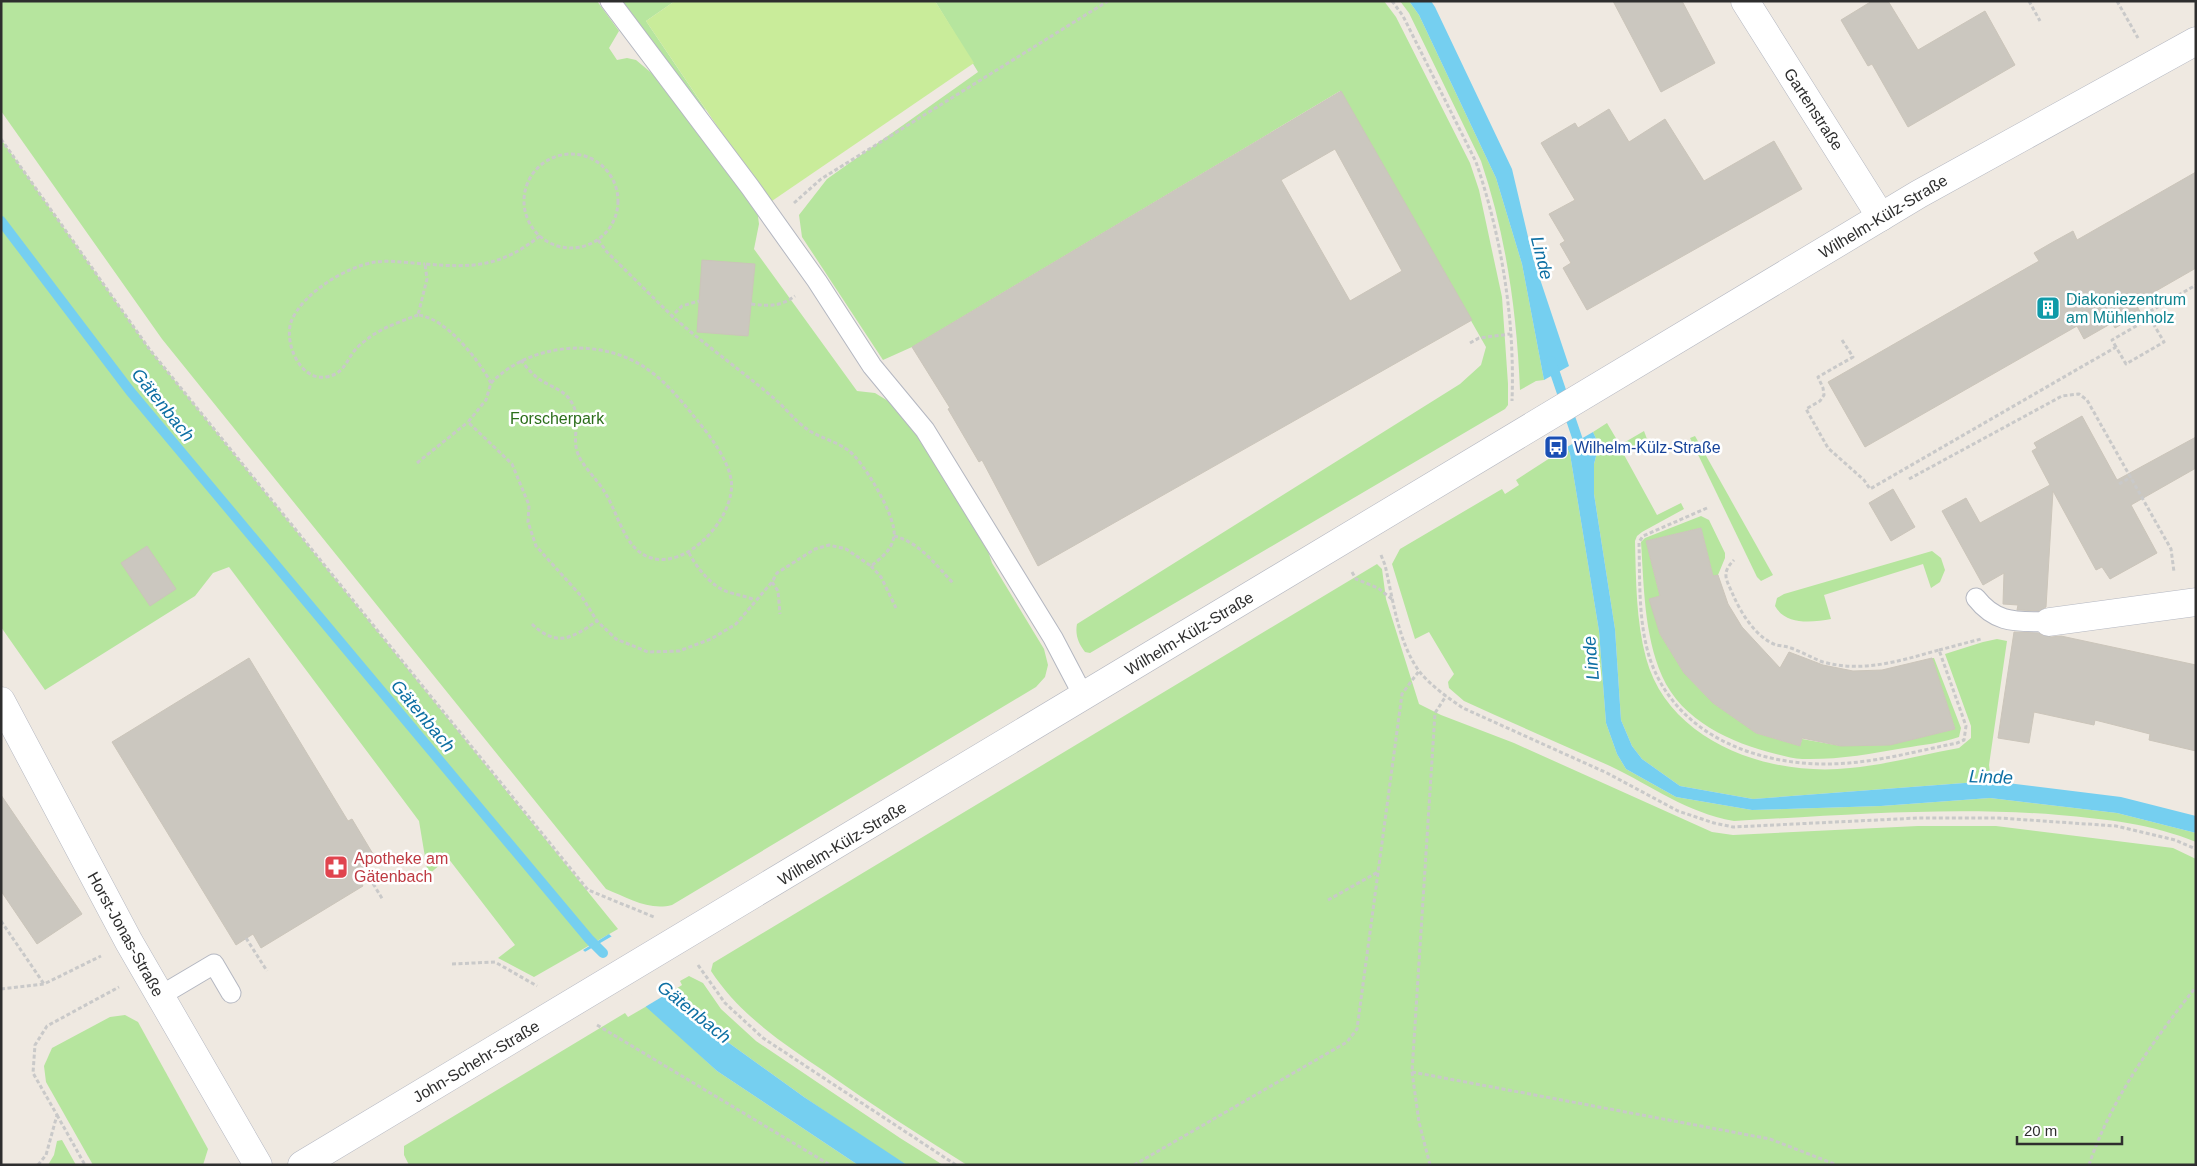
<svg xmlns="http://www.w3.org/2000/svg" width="2197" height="1166" font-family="Helvetica,sans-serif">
<rect width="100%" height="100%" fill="#efe9e1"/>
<g fill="#b6e59e">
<path d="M1 1H597L619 31 609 48 617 60 627 58 636 60 661 81 757 209 759 224 754 249 857 391 875 393 893 404 910 422 982 533 992 563 1044 649 1048 665 1045 677 1036 687 672 905C649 911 628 898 606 889L162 339 1 111Z"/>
<polygon points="621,1 675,1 646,21 706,110 692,101"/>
<path d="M935 1H1384L1396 17 1470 163 1479 190 1502 297 1508 384V405L1505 409 1090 653 1085 652C1078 643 1075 634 1077 624L1460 384 1481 365 1486 347 1340 91 912 347 883 360 802 237 799 215 827 179 978 72Z"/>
<path d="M1400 1H1409L1419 15 1496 178 1522 264 1544 380 1536 381 1520 390C1517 313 1506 235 1481 161L1409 13Z"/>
<polygon points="1,139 150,350 618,929 534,977 498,958 515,945 448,858 428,875 419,821 229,567 213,573 195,596 45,690 1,627"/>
<path d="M1607 423 1620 445 1644 431 1647 439 1623 453 1657 515 1681 503 1684 509 1642 532 1637 536 1635 541C1636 581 1636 620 1646 658 1669 743 1771 777 1850 768 1886 765 1923 754 1959 748L1971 738V726L1945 654 1983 642 1997 639 2007 641 1989 765 1991 781 1753 799 1680 786 1642 759 1632 746 1621 720 1615 629 1594 494V464L1599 445 1593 432Z"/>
<polygon points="1695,436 1773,575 1761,581 1757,577 1690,438"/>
<path d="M1567 447 1570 454 1599 631 1606 723 1617 754 1626 769 1676 797 1752 810 1881 806 1990 798 2117 813 2196 833V842C2152 824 2106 819 2059 815 1951 806 1843 815 1734 821 1685 812 1654 787 1610 766 1561 744 1512 723 1464 701L1449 688 1448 682 1454 674 1429 632 1415 639 1392 564 1400 549 1502 489 1505 494 1519 485 1516 480Z"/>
<path d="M1701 516 1709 520 1725 553V558L1718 575 1713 576 1701 528 1646 541 1660 596 1650 599 1660 634 1684 673 1713 703 1756 733 1800 746 1802 739 1841 746 1889 745 1955 729 1932 658H1934L1961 728 1959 737C1942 743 1922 745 1904 748 1870 754 1837 760 1802 759 1794 759 1785 756 1776 754 1731 743 1682 721 1662 676 1644 634 1644 587 1641 542L1645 538Z"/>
<path d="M1932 551 1941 558 1945 570 1940 582 1931 588 1923 564 1824 595 1831 619C1813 622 1786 626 1775 606L1777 598 1784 594Z"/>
<path d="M1377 564 1382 569 1386 599 1419 704 1441 715 1514 743 1712 832 1733 835 1918 826H1996L2173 848 2196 859V1165H967C919 1135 871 1104 824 1071 781 1042 740 1015 711 971L713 963Z"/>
<polygon points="689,976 703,983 721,1009 756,1041 900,1138 943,1165 907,1165 885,1152 804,1097 697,1020 668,994 682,985 680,981"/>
<polygon points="647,1006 717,1071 858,1165 409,1165 404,1155 404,1146 625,1013 628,1017"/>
<polygon points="125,1015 138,1022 208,1149 203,1165 93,1165 46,1082 44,1066 52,1048 110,1017"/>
<polygon points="62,1140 76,1165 48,1165 54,1155 57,1141"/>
</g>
<polygon fill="#c9ec9a" points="675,1 935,1 974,63 769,203 646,21"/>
<g fill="#75cff0">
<polygon points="1409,1 1431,1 1435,7 1512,169 1533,258 1569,366 1544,380 1522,264 1496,178 1419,15"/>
<polygon points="1593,432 1599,445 1594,464 1594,494 1615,629 1621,720 1632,746 1642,759 1680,786 1753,799 1991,781 2121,797 2196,816 2196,833 2117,813 1990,798 1881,806 1752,810 1676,797 1626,769 1617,754 1606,723 1599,631 1570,454 1567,447"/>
<polygon points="609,934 697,1020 804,1097 907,1165 858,1165 717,1071 583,950"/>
</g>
<polygon fill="#efe9e1" points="614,935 670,992 645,1007 583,953"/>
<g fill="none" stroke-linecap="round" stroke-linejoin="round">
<g stroke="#75cff0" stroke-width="10">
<polyline points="1,221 130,391 589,939 603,953"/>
<polyline points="1551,361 1582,452"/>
</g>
</g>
<g fill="#cbc7bf" stroke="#cbc5ba" fill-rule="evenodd">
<polygon points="1613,1 1682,1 1715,63 1661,92"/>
<polygon points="1872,1 1888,1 1918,50 1985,11 2015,65 1908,127 1872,64 1868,66 1841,20"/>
<path d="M1341 91 1472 320 1038 566 982 460 979 462 948 409 950 408 912 347ZM1335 149 1402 271 1350 301 1281 180Z"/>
<polygon points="1609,109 1629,142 1665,119 1704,181 1774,141 1802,189 1587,310 1563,268 1571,263 1560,244 1565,241 1549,214 1575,200 1541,143 1575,123 1578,128"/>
<polygon points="2196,172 2196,268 2135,303 2141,313 2115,328 2112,323 2084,339 2077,326 1865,447 1828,382 2039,261 2034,253 2053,242 2073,231 2077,240"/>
<polygon points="702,260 755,264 748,336 697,332"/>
<polygon points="2082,416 2117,480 2196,437 2196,468 2131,505 2157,553 2110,579 2102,567 2096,570 2053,491 2046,607 2039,611 2019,610 2017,610 2018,605 2003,604 2004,573 1983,585 1942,511 1966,498 1980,523 2050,485 2032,451 2037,448 2034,443"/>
<polygon points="1893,489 1915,527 1891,541 1869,503"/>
<polygon points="1701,528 1713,576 1718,575 1728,604 1742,627 1780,668 1789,652 1823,665 1853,671 1882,670 1932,658 1955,729 1890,745 1841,746 1802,738 1800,746 1756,733 1713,703 1684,673 1660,634 1649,599 1660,596 1646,541"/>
<polygon points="147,546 176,589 150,606 121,563"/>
<polygon points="2014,632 2038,633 2051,637 2061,636 2196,665 2196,751 2149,740 2150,734 2095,720 2094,725 2034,712 2029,743 1998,738"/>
<polygon points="249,658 348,821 352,819 376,859 355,872 363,886 261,948 253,934 236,945 112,742"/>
<polygon points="1,795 82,914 37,944 1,891"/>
</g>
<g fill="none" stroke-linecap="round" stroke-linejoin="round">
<g stroke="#b4b7c1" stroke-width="21">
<g id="service">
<polyline points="610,1 750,187 817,281 872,366 925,430 1053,638 1084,697"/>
<path d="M1976 598C1997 625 2018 621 2049 622"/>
<polyline points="160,996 214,964 231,993"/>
</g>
</g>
<g stroke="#b4b7c1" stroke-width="29">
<g id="minor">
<polyline points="1745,1 1881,217"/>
<polyline points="2049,622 2196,602"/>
<polyline points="1,701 129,942 258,1165"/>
<polyline points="302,1165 1919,194 2196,41"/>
</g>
</g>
<g stroke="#c9c9c9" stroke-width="3" stroke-dasharray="4 2.5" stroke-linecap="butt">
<path d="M1392 1 1403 16 1476 162C1502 238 1515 321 1512 401"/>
<polyline points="2029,1 2040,21"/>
<polyline points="2117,1 2138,38"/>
<polyline points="1,139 150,350 588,890 654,917"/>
<circle cx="571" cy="201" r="47"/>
<polyline points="794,203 821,179 1108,1"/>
<path d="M540 236C500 267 474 268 425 264L427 279 418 315C446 318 478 359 491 383L486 400 468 422 512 464 529 505 528 522 536 546 582 597 597 621 616 639 648 652 679 651 711 639 736 624 772 582 777 573 815 549 829 545 846 549 871 566C881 558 892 550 894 536 897 518 864 462 849 451 835 440 817 438 803 426 793 418 785 408 776 400 742 371 705 345 672 316"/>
<polyline points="598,240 607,252 672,316 682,306 699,301"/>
<path d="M751 304C769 306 780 307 795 296"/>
<path d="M418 315C402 321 384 327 370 337 365 341 359 345 355 350 346 361 344 374 326 377 300 381 284 343 291 322 302 293 347 266 376 262 392 260 409 263 425 264"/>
<polyline points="1842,340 1853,357 1818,377 1823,388 1824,395 1820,401 1806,409 1828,448 1864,480 1870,489 2116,347 2126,364 2164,342 2147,313 2196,285"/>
<polyline points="1470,343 1479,338 1510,334"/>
<polyline points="2116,347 2112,340 2150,318"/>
<path d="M491 383C531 342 603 336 650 371 669 385 683 403 697 420 710 436 727 458 731 479 738 519 676 584 637 550 621 535 616 509 604 491 597 479 583 467 578 454 571 437 582 420 572 403 565 390 551 387 539 379 532 374 526 367 521 360"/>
<polyline points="417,463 468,422"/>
<polyline points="1909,479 2062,396 2079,394 2087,400 2171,549 2174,572"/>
<polyline points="2119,484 2131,477"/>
<path d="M1707 508 1643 536 1639 542C1640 580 1638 622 1650 659 1678 741 1769 770 1849 763 1885 760 1922 750 1957 743L1964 740 1966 726 1939 650C1899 661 1863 673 1823 662 1812 658 1802 652 1791 648 1786 646 1781 646 1776 645 1757 638 1742 615 1734 597 1727 580 1720 574 1734 560"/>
<path d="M894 536C919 542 935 564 953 583"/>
<path d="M689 553C697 568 712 587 728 592 737 595 746 596 755 600"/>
<path d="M1381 555 1385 565C1393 599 1398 642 1419 671 1430 685 1448 698 1463 708L1607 773 1678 811 1714 823 1733 827 1918 818H1999L2116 826 2175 840 2196 849"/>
<polyline points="871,566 881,577 896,608"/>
<polyline points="1352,572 1356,579 1378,588 1393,600"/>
<polyline points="772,582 778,591 780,614"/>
<path d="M532 624C557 648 572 638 597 621"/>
<polyline points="1939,650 1981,639"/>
<polyline points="363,867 383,900"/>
<polyline points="1328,900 1378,872"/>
<polyline points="1,921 44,984"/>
<polyline points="246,938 267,971"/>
<polyline points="452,964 495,962 537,986"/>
<polyline points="698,965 725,1003 763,1038 956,1165"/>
<polyline points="1,989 44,984 101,956"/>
<polyline points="597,1025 830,1165"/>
<polyline points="1412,1072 1770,1139 1837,1165"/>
<polyline points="57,1115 85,1165"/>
<polyline points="38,1165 46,1155 57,1115 33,1073 35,1045 47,1026 119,987"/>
<polyline points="1134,1165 1347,1042 1357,1029 1402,694 1419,671"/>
<polyline points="1430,1165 1419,1122 1412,1072 1435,713 1446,696"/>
<path d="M2089 1165C2110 1101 2154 1039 2196 987"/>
</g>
<use href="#service" stroke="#fff" stroke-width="19"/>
<use href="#minor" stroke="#fff" stroke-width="28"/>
</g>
<defs>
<g id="building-square" transform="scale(1.25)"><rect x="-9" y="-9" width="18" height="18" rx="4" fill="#0f9aa8" stroke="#fff"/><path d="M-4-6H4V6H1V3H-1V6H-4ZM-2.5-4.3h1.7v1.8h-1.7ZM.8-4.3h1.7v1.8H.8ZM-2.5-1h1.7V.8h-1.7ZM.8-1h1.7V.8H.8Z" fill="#fff"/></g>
<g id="bus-square" transform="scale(1.25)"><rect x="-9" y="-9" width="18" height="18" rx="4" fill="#1a4fb4" stroke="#fff"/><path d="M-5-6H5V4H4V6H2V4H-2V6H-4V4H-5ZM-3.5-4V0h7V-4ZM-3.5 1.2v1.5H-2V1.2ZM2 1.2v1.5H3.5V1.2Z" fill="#fff"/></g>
<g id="pharmacy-square" transform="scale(1.25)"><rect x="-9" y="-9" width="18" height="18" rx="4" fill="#e0444e" stroke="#fff"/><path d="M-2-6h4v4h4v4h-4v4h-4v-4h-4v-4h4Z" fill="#fff"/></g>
</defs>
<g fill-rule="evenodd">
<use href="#building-square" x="2048" y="308"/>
<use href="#bus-square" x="1556" y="447"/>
<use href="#pharmacy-square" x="336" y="867"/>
</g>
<g text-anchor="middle" stroke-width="5" stroke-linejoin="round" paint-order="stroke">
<g font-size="16" fill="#2e2e2e" stroke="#fff">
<text transform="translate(1814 109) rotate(57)" y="6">Gartenstraße</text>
<text transform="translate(1883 216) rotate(-31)" y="6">Wilhelm-Külz-Straße</text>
<text transform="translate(1189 633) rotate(-31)" y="6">Wilhelm-Külz-Straße</text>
<text transform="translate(842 843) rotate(-31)" y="6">Wilhelm-Külz-Straße</text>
<text transform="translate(126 934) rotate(61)" y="6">Horst-Jonas-Straße</text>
<text transform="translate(476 1061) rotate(-31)" y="6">John-Schehr-Straße</text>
</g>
<g font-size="16" fill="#0d838f" stroke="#fff" text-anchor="start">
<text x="2066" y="305">Diakoniezentrum<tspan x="2066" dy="18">am Mühlenholz</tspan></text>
</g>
<g font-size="16" fill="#2c6e1b" stroke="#fff">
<text x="557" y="424">Forscherpark</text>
</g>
<g font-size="16" fill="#164399" stroke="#fff" text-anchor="start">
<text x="1574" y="453">Wilhelm-Külz-Straße</text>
</g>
<g font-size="16" fill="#be3a42" stroke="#fff" text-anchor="start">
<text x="354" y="864">Apotheke am<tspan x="354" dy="18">Gätenbach</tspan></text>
</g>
<g font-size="18" font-style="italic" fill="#0d6fa3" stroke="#fff">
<text transform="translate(1542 258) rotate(76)" y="6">Linde</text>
<text transform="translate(163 405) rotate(51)" y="6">Gätenbach</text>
<text transform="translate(1591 658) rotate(-95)" y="6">Linde</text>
<text transform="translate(423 716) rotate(50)" y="6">Gätenbach</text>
<text transform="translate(1991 777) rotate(2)" y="6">Linde</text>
<text transform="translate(694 1012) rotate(39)" y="6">Gätenbach</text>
</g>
</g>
<rect width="2197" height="1166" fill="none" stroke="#2e2e2e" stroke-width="5"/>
<path d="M2017 1136v8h105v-8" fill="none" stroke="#2e2e2e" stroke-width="2.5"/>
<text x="2024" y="1136" font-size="15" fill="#2e2e2e" stroke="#ffffff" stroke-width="4" paint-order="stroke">20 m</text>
</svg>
